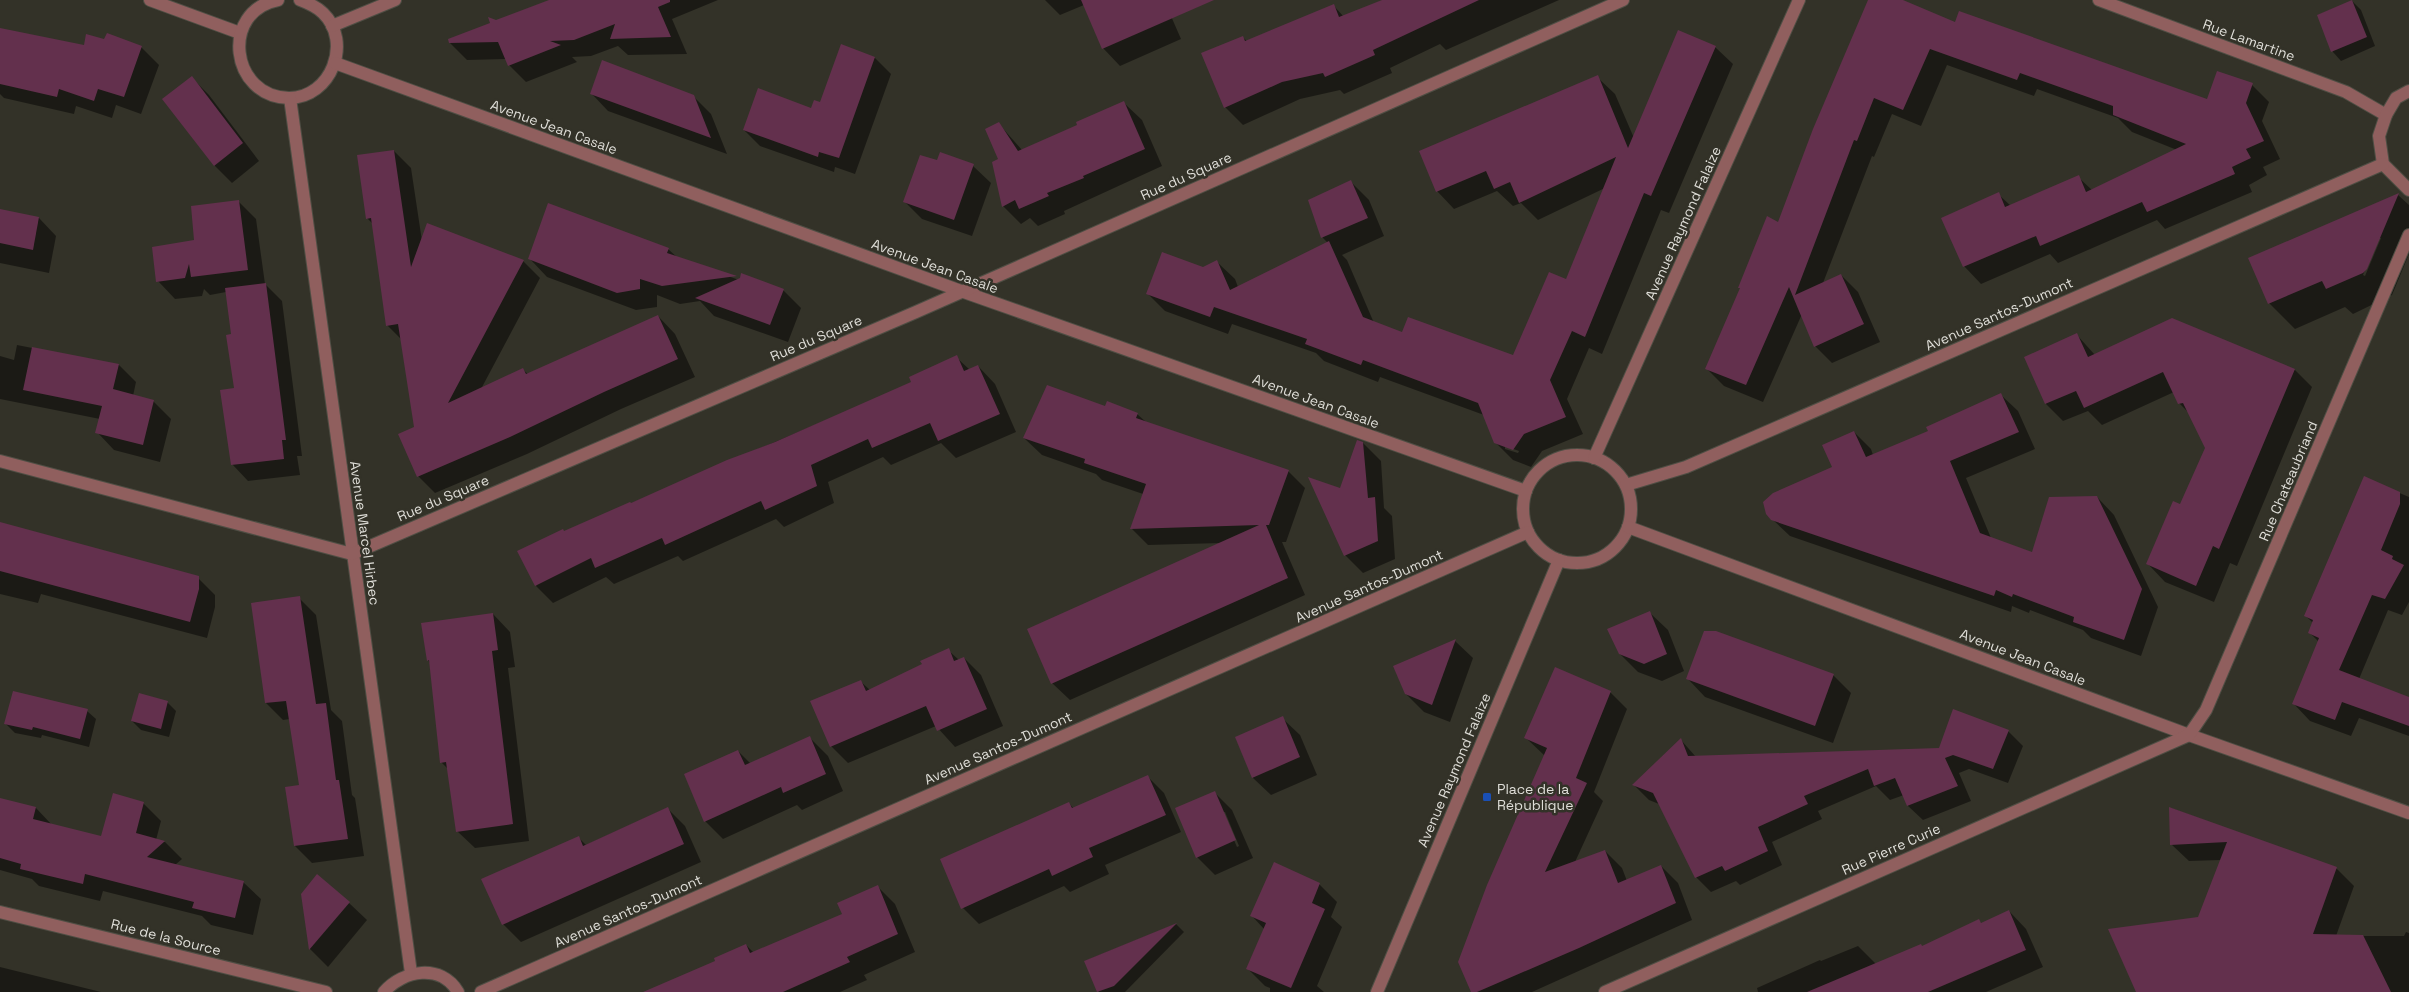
<svg xmlns="http://www.w3.org/2000/svg" width="2409" height="992" font-family="'Space Grotesk',sans-serif">
<rect width="100%" height="100%" fill="#333228"/>
<g fill="#0007" fill-rule="evenodd">
<polygon points="552,0 718,0 672,19 687,54 628,55 618,46 591,56 572,57 577,62 526,82 509,65 506,59 467,60 450,43"/>
<polygon points="1045,0 1164,0 1181,39 1120,66 1103,48 1084,5 1060,15"/>
<polygon points="1385,0 1559,0 1446,50 1440,44 1390,68 1392,73 1344,94 1340,90 1300,99 1243,125 1225,107 1242,37 1247,41 1334,6 1344,17"/>
<polygon points="1869,0 1900,0 1956,24 2208,101 2252,85 2269,102 2262,121 2280,159 2263,167 2267,175 2249,185 2252,192 2165,229 2157,220 2058,263 2050,254 1981,284 1964,266 1998,194 2011,206 2078,177 2092,190 2177,150 2132,132 2118,118 2037,89 2034,96 1947,65 1921,126 1892,114 1874,157 1872,156 1823,283 1841,275 1858,292 1880,342 1832,363 1815,346 1802,314 1763,402 1724,386 1707,369 1779,224"/>
<polygon points="2352,1 2361,10 2375,46 2341,61 2333,52 2318,15"/>
<polygon points="0,29 85,47 105,41 141,47 159,65 141,114 116,105 112,118 76,106 74,114 4,98 0,94"/>
<polygon points="841,46 875,58 891,74 855,174 835,167 834,172 760,146 744,130 812,109 821,104"/>
<path d="M1715 47 1733 64 1669 213 1661 210 1602 354 1589 348 1567 399 1583 434 1542 451 1531 467 1513 460 1495 442 1484 415 1380 377 1378 382 1324 361 1316 353 1232 324 1228 334 1165 311 1148 294 1217 262 1235 279 1238 287 1328 243 1323 238 1309 200 1351 182 1369 200 1384 236 1342 255 1347 260 1374 323 1403 334 1513 356 1566 280 1605 188 1538 220 1521 203 1513 206 1497 191 1454 209 1437 191 1597 77 1615 94 1634 138ZM1505 446 1519 451 1518 453 1505 449Z"/>
<polygon points="192,78 209,95 259,161 232,183 214,165"/>
<polygon points="591,93 693,96 711,114 727,154 608,111"/>
<polygon points="1124,103 1142,120 1162,166 1064,211 1065,214 1038,226 1030,218 1021,224 1003,206 999,124 1022,150 1079,126"/>
<polygon points="394,151 411,168 422,241 523,261 540,278 481,389 522,369 528,374 658,316 675,334 695,377 621,409 527,454 435,493 418,476 415,428 402,340 387,325 373,224 367,218"/>
<polygon points="938,162 973,166 991,183 972,236 922,219 905,202"/>
<path d="M2398 195 2409 205V254L2392 295 2353 314 2345 307 2295 329 2269 303 2250 259ZM2378 238H2381L2365 276 2363 275Z"/>
<polygon points="238,201 256,219 265,284 282,301 302,456 297,456 300,475 248,481 232,464 235,389 233,335 226,292 210,295 204,289 202,296 175,299 158,281"/>
<polygon points="0,211 39,218 56,236 49,273 0,263"/>
<polygon points="668,249 678,258 739,280 783,290 801,308 788,342 714,316 700,301 680,304 657,295 657,307 636,310 547,277 530,259"/>
<polygon points="2077,335 2095,355 2295,370 2312,387 2237,566 2230,563 2214,602 2165,582 2148,564 2181,505 2206,448 2189,413 2179,403 2174,392 2102,425 2088,411 2063,421 2046,404 2026,357"/>
<polygon points="17,345 119,365 136,382 133,396 153,401 171,419 160,462 114,450 97,432 100,419 0,399 0,356 14,360"/>
<polygon points="956,357 970,370 978,366 995,384 1016,432 956,458 941,443 891,465 883,457 828,482 834,503 784,527 776,519 683,561 678,556 614,584 606,577 553,603 536,586 564,532 913,383"/>
<polygon points="2001,395 2018,411 2035,449 1966,478 1991,538 2033,553 2097,497 2114,515 2158,607 2141,656 2091,638 2083,630 2030,610 2029,613 2012,606 2011,612 1790,536 1772,519 1834,467 1854,432 1871,449 1873,455 1930,431"/>
<polygon points="1106,408 1137,414 1146,422 1288,471 1305,488 1286,542 1282,542 1305,595 1070,700 1052,683 1222,543 1148,545 1131,528 1143,494 1102,480 1096,474 1042,455 1024,438"/>
<polygon points="1363,443 1381,461 1384,508 1392,516 1395,559 1363,573 1345,555 1341,490"/>
<polygon points="2364,478 2409,497 2409,602 2402,615 2388,610 2359,679 2409,698 2409,736 2359,718 2351,736 2310,721 2294,704 2319,642 2309,632 2313,623 2306,616"/>
<polygon points="0,523 198,578 215,595 215,607 207,638 41,594 38,603 0,594"/>
<polygon points="299,598 316,615 331,710 342,721 352,795 355,798 364,856 312,863 295,846 300,786 290,719 283,720 266,703"/>
<polygon points="1650,613 1668,630 1684,671 1662,681 1638,672 1620,654"/>
<polygon points="493,614 510,632 515,667 508,668 529,841 475,848 457,831 449,770 441,762 430,663 428,660"/>
<polygon points="1455,641 1473,658 1450,722 1424,712 1406,694 1395,667"/>
<polygon points="948,650 959,660 964,658 981,675 1003,726 955,747 936,726 848,763 831,746 860,681 870,690 923,665"/>
<polygon points="1833,675 1851,693 1833,743 1705,697 1688,679"/>
<polygon points="1610,692 1627,709 1594,792 1603,801 1575,862 1605,851 1622,868 1627,881 1661,866 1678,883 1692,920 1532,992 1472,992 1545,756 1526,738"/>
<polygon points="167,702 176,711 169,737 141,730 132,721"/>
<polygon points="87,711 96,719 89,747 42,735 41,738 15,733 6,724"/>
<polygon points="1282,718 1300,735 1317,775 1271,795 1253,778 1236,738"/>
<polygon points="2008,731 2023,746 2008,783 1969,769 1959,773 1971,801 1923,820 1908,806 1904,795 1890,800 1876,786 1818,811 1822,819 1772,842 1782,865 1740,885 1736,881 1711,892 1696,877 1659,804 1649,800 1634,785 1681,740 1696,757 1939,750"/>
<polygon points="810,738 828,756 843,791 802,810 797,805 723,839 705,821 738,751 751,764"/>
<polygon points="1148,777 1164,793 1181,832 1105,865 1109,874 1070,892 1064,886 979,924 963,908 1069,803 1074,809"/>
<path d="M1214 792 1232 810 1253 858 1215 875 1197 857ZM1222 812H1225L1239 846 1237 847Z"/>
<polygon points="0,799 36,808 52,825 102,837 143,803 161,821 156,840 165,842 182,859 175,865 243,882 261,899 253,935 211,925 202,916 103,891 100,901 39,886 32,879 0,870"/>
<polygon points="667,808 685,826 701,862 521,942 503,924 579,838 586,845"/>
<polygon points="2171,808 2337,869 2354,886 2336,936 2404,936 2406,932 2409,933 2409,992 2137,992 2199,918 2221,860 2189,861 2171,844"/>
<polygon points="1319,884 1337,902 1331,917 1342,927 1317,986 1324,992 1270,992 1270,988 1265,986 1247,968 1264,929 1252,916"/>
<polygon points="878,887 895,904 915,952 864,975 867,980 840,992 646,992 717,962 746,945 754,953 844,914"/>
<polygon points="302,894 349,903 367,920 328,967 310,949"/>
<polygon points="2009,911 2026,929 2043,967 1986,992 1758,992 1757,988 1820,960 1821,961 1858,946 1876,964 1923,947 1978,920 1982,924"/>
<polygon points="1176,924 1184,932 1125,992 1099,992 1085,961"/>
<polygon points="0,967 101,992 0,992"/>
</g>
<g fill="#63304d">
<polygon points="549,0 670,0 670,2 658,7 671,37 610,39 615,24 574,40 550,41 561,45 508,66 498,42 449,43 448,39 490,23 488,17 496,20"/>
<polygon points="1081,0 1214,0 1102,49"/>
<polygon points="1382,0 1479,0 1373,50 1375,55 1325,77 1323,73 1282,82 1224,108 1201,53 1243,36 1245,41 1334,4 1339,17"/>
<polygon points="1868,0 1903,0 1955,22 1959,11 2207,99 2217,71 2253,83 2246,103 2264,141 2246,149 2251,158 2232,167 2235,174 2147,212 2142,202 2040,246 2036,236 1963,267 1941,218 1999,192 2005,207 2079,175 2086,192 2186,144 2113,115 2113,106 2020,73 2017,80 1930,49 1903,110 1874,98 1857,141 1854,140 1795,295 1841,274 1864,324 1814,347 1789,287 1746,385 1705,369 1740,288 1738,288 1767,216 1778,222 1813,129"/>
<polygon points="2352,0 2367,37 2331,52 2317,15"/>
<polygon points="0,28 84,45 86,34 104,39 107,33 142,46 124,97 98,89 94,101 59,89 57,97 0,84"/>
<polygon points="1678,30 1716,46 1651,196 1644,193 1585,337 1572,331 1550,380 1566,417 1524,434 1513,450 1494,443 1478,403 1363,360 1361,365 1305,344 1307,339 1214,307 1210,317 1146,294 1162,252 1203,267 1217,260 1230,290 1329,241 1363,317 1402,332 1408,317 1513,355 1549,272 1566,279 1616,157 1519,203 1510,182 1494,189 1486,171 1436,192 1419,151 1598,75 1628,148"/>
<polygon points="841,44 875,57 839,158 819,152 818,157 743,130 758,88 811,108 814,100 820,102"/>
<polygon points="602,60 694,95 711,138 590,94"/>
<polygon points="192,76 243,143 214,166 162,99"/>
<polygon points="1124,101 1145,149 1083,176 1084,178 1047,193 1049,196 1019,209 1015,200 1002,207 992,162 998,159 985,129 999,122 1018,151 1077,125 1076,122"/>
<polygon points="394,150 411,267 427,223 524,260 448,403 523,368 526,374 658,315 678,359 604,392 510,437 417,477 398,434 414,427 398,324 386,326 371,218 366,219 357,155"/>
<polygon points="940,152 974,164 954,220 903,202 920,155 937,160"/>
<polygon points="1351,180 1368,218 1321,238 1308,200"/>
<polygon points="2399,193 2367,269 2363,273 2326,289 2322,281 2268,304 2248,258"/>
<polygon points="239,200 248,270 191,277 189,264 185,278 156,282 152,247 194,240 191,206"/>
<polygon points="548,203 669,248 667,253 737,276 662,286 640,279 640,289 617,293 528,259"/>
<polygon points="0,209 39,217 33,250 0,243"/>
<polygon points="741,273 784,289 770,325 695,298 740,278"/>
<polygon points="266,283 286,440 282,440 284,459 231,465 220,390 234,388 226,335 231,334 225,288"/>
<polygon points="2172,318 2295,369 2219,549 2213,546 2196,586 2146,564 2173,501 2180,504 2205,448 2183,403 2178,404 2163,372 2084,408 2076,391 2045,404 2024,357 2077,333 2088,357"/>
<polygon points="32,347 119,364 113,389 154,400 143,445 95,433 102,406 23,390"/>
<polygon points="957,355 964,371 978,365 1000,414 938,441 930,423 872,448 868,439 811,465 817,486 765,510 761,501 665,545 662,538 595,568 591,558 535,586 517,551 563,529 564,531 630,502 631,503 727,460 775,442 911,382 909,377"/>
<polygon points="1047,385 1105,406 1107,401 1138,413 1136,418 1289,470 1269,525 1266,525 1288,578 1051,684 1027,629 1259,525 1130,529 1146,484 1084,463 1085,459 1023,438"/>
<polygon points="2001,393 2019,432 1950,461 1980,533 2032,552 2049,497 2097,496 2142,589 2124,640 2073,622 2074,617 2013,594 2012,597 1996,590 1994,596 1771,520 1766,514 1763,502 1773,493 1832,467 1822,445 1854,431 1866,457 1928,431 1926,427"/>
<polygon points="1357,440 1363,442 1368,498 1375,497 1378,541 1344,556 1308,477 1340,488"/>
<polygon points="2364,476 2400,492 2400,504 2381,550 2393,556 2392,559 2404,565 2385,599 2372,595 2339,670 2409,697 2409,726 2342,702 2335,720 2292,704 2319,638 2308,633 2313,620 2304,616"/>
<polygon points="0,522 199,576 199,589 190,622 0,571"/>
<polygon points="300,596 316,704 326,703 336,780 339,780 348,839 294,846 285,787 299,785 286,701 265,703 251,603"/>
<polygon points="1650,611 1667,654 1644,664 1619,654 1607,629"/>
<polygon points="493,613 498,650 492,651 513,824 456,832 446,762 440,763 429,660 427,661 421,623"/>
<polygon points="1704,631 1716,631 1834,674 1815,726 1686,679"/>
<polygon points="1456,639 1432,705 1405,694 1393,666"/>
<polygon points="949,648 954,661 964,657 987,709 937,731 926,706 830,747 810,701 861,680 866,691 922,664 920,661"/>
<polygon points="1555,667 1611,691 1576,778 1587,783 1545,872 1605,850 1618,883 1661,865 1676,903 1579,948 1477,992 1471,992 1458,962 1487,885 1547,748 1524,738"/>
<polygon points="13,691 88,709 80,739 33,727 32,730 4,724"/>
<polygon points="139,693 168,701 161,729 131,721"/>
<polygon points="1953,709 2009,730 1993,769 1953,755 1945,758 1958,786 1907,806 1895,778 1874,786 1868,769 1804,796 1808,804 1758,827 1768,851 1725,871 1722,866 1695,878 1653,793 1632,785 1681,738 1688,756 1939,748"/>
<polygon points="1283,716 1300,757 1252,778 1235,737"/>
<polygon points="810,736 826,774 783,793 781,787 704,822 684,774 738,750 745,765"/>
<polygon points="1148,775 1166,815 1089,848 1093,857 1052,876 1049,869 961,909 940,859 1069,802 1072,808"/>
<polygon points="1215,791 1236,840 1196,858 1175,808"/>
<polygon points="113,793 144,802 136,833 165,841 147,857 244,881 235,918 192,908 194,902 85,874 83,884 20,869 21,864 0,858 0,798 36,807 33,819 101,836"/>
<polygon points="668,807 684,844 502,925 481,879 579,836 583,846"/>
<polygon points="2169,807 2337,867 2313,934 2363,935 2391,992 2136,992 2108,929 2198,917 2227,842 2170,845"/>
<polygon points="1274,862 1320,883 1312,903 1325,909 1291,988 1246,969 1266,923 1250,916"/>
<polygon points="317,874 350,902 309,950 301,894"/>
<polygon points="878,885 898,934 847,957 850,962 783,992 643,992 715,961 714,958 746,944 750,953 842,914 837,903"/>
<polygon points="2009,910 2026,950 1928,992 1807,992 1921,944 1922,946 1979,919 1981,923"/>
<polygon points="1177,923 1114,986 1097,992 1084,961"/>
</g>
<g fill="none" stroke-linecap="round" stroke-linejoin="round">
<g stroke="#4f4e44" stroke-width="14">
<g id="minor">
<polyline points="150,0 240,33"/>
<path d="M278 0C220 11 230 97 289 98 331 98 353 42 323 13 317 7 308 3 300 0"/>
<polyline points="2099,0 2346,92 2386,115"/>
<polyline points="332,26 395,0"/>
<polyline points="335,63 961,291 1526,491"/>
<polyline points="2409,91 2396,98 2386,115 2379,136 2383,164 2409,190"/>
<polyline points="290,98 411,973"/>
<circle cx="1577" cy="509" r="54"/>
<polyline points="1594,458 1799,0"/>
<polyline points="0,461 352,554 916,312 1623,0"/>
<polyline points="1626,485 1686,467 2383,164"/>
<polyline points="1628,527 2189,735 2409,813"/>
<polyline points="0,912 326,992"/>
<path d="M384 992C403 970 441 963 458 992"/>
<polyline points="481,992 1528,532"/>
<polyline points="1377,992 1559,560"/>
<polyline points="1605,992 2189,735 2206,710 2409,235"/>
</g>
</g>
<use href="#minor" stroke="#905f5e" stroke-width="12"/>
</g>
<rect fill="#1a4fb4" stroke="#333228" stroke-width="2" x="1482" y="792" width="10" height="10" rx="2.5"/>
<g text-anchor="middle" stroke-width="5" stroke-linejoin="round" paint-order="stroke">
<g font-size="14" fill="#dfded8" stroke="#333228">
<text transform="translate(2249 40) rotate(20)" y="5">Rue Lamartine</text>
<text transform="translate(554 127) rotate(20)" y="5">Avenue Jean Casale</text>
<text transform="translate(1186 176) rotate(-24)" y="5">Rue du Square</text>
<text transform="translate(1683 223) rotate(-66)" y="5">Avenue Raymond Falaize</text>
<text transform="translate(935 266) rotate(20)" y="5">Avenue Jean Casale</text>
<text transform="translate(1999 314) rotate(-24)" y="5">Avenue Santos-Dumont</text>
<text transform="translate(816 338) rotate(-23)" y="5">Rue du Square</text>
<text transform="translate(1316 401) rotate(20)" y="5">Avenue Jean Casale</text>
<text transform="translate(2288 481) rotate(-67)" y="5">Rue Chateaubriand</text>
<text transform="translate(443 498) rotate(-23)" y="5">Rue du Square</text>
<text transform="translate(365 533) rotate(82)" y="5">Avenue Marcel Hirbec</text>
<text transform="translate(1369 586) rotate(-24)" y="5">Avenue Santos-Dumont</text>
<text transform="translate(2023 657) rotate(21)" y="5">Avenue Jean Casale</text>
<text transform="translate(998 748) rotate(-24)" y="5">Avenue Santos-Dumont</text>
<text transform="translate(1454 770) rotate(-67)" y="5">Avenue Raymond Falaize</text>
<text transform="translate(1891 849) rotate(-24)" y="5">Rue Pierre Curie</text>
<text transform="translate(628 911) rotate(-24)" y="5">Avenue Santos-Dumont</text>
<text transform="translate(166 937) rotate(14)" y="5">Rue de la Source</text>
</g>
<g font-size="14" fill="#dfded8" stroke="#333228" text-anchor="start">
<text x="1497" y="794">Place de la<tspan x="1497" dy="16">République</tspan></text>
</g>
</g>
</svg>
